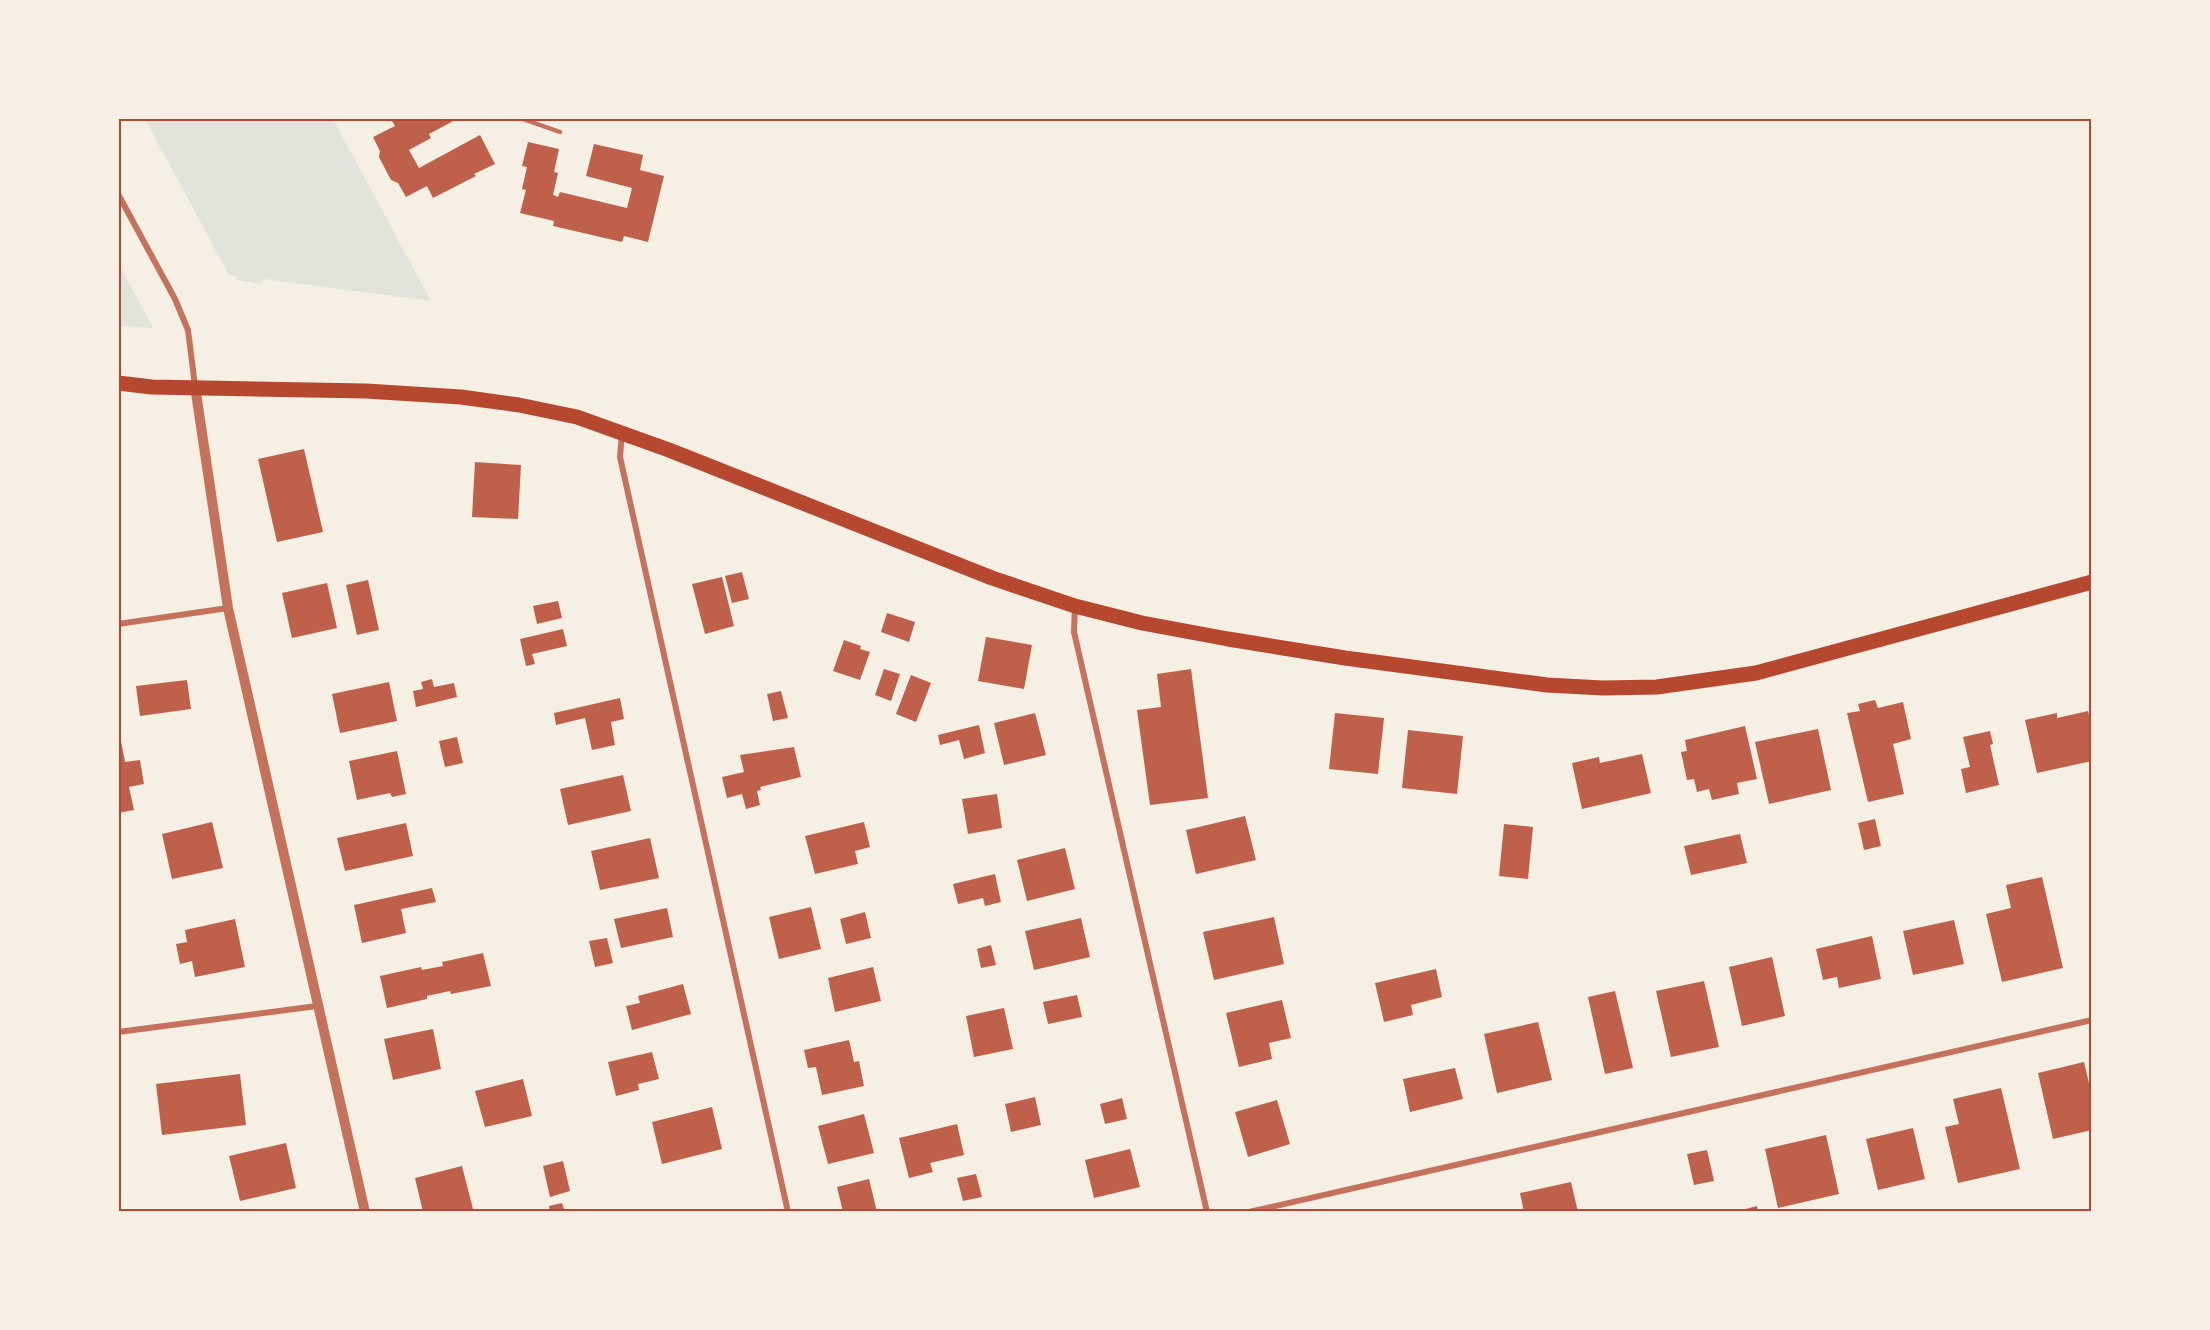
<svg xmlns="http://www.w3.org/2000/svg" width="2210" height="1330" font-family="'Exo 2',sans-serif">
<rect width="100%" height="100%" fill="#f6efe4"/>
<g fill="#e2e4dc">
<polygon points="145,119 333,119 431,301 263,279 260,284 237,280 236,276 229,275"/>
<polygon points="118,264 119,264 153,328 119,326"/>
</g>
<g fill="#bf614a">
<polygon points="396,118 459,118 429,134 431,138 409,150 419,168 480,135 495,164 474,174 476,176 433,198 427,186 406,197 398,183 391,180 379,157 380,151 373,137 395,126 392,121"/>
<polygon points="528,142 559,149 554,172 558,173 553,195 558,197 560,192 627,208 632,188 586,176 594,144 643,155 640,170 664,176 648,242 624,236 622,242 553,226 554,221 520,213 526,190 522,189 527,167 522,166"/>
<polygon points="304,449 323,532 277,542 258,459"/>
<polygon points="475,462 521,465 518,519 472,517"/>
<polygon points="742,572 749,599 732,603 725,576"/>
<polygon points="722,577 734,626 705,634 692,584"/>
<polygon points="368,580 379,630 357,635 346,585"/>
<polygon points="327,583 337,628 292,638 282,593"/>
<polygon points="558,601 562,618 537,624 533,606"/>
<polygon points="887,613 915,622 909,642 881,632"/>
<polygon points="563,629 567,646 532,654 535,664 526,666 520,639"/>
<polygon points="986,637 1032,645 1024,689 978,681"/>
<polygon points="844,640 861,646 860,649 870,652 860,680 833,671"/>
<polygon points="884,669 900,674 891,701 875,695"/>
<polygon points="1191,669 1208,798 1150,805 1137,710 1161,707 1157,674"/>
<polygon points="911,675 931,683 916,722 896,714"/>
<polygon points="432,679 434,687 454,683 457,697 416,707 413,691 423,689 421,682"/>
<polygon points="187,680 191,709 140,716 136,686"/>
<polygon points="389,682 397,721 340,733 332,694"/>
<polygon points="781,691 788,718 773,721 767,694"/>
<polygon points="620,698 624,719 611,722 615,745 592,750 585,718 556,725 554,713"/>
<polygon points="1875,700 1878,708 1903,702 1911,739 1893,744 1904,794 1868,802 1847,713 1860,711 1858,704"/>
<polygon points="2088,711 2092,726 2092,761 2037,773 2025,720 2057,713 2057,718"/>
<polygon points="1035,713 1046,755 1004,765 994,723"/>
<polygon points="1335,713 1384,718 1378,774 1329,769"/>
<polygon points="979,725 985,753 964,759 959,740 940,745 938,735"/>
<polygon points="1745,726 1757,779 1737,783 1739,794 1712,800 1709,789 1697,792 1694,779 1687,780 1681,752 1687,751 1685,740"/>
<polygon points="1818,729 1831,790 1769,804 1755,742"/>
<polygon points="1408,730 1463,736 1457,794 1402,788"/>
<polygon points="1990,731 1993,744 1990,745 1999,785 1966,793 1961,769 1970,767 1963,737"/>
<polygon points="457,737 463,763 445,767 439,741"/>
<polygon points="118,741 121,741 125,762 140,760 144,784 129,787 134,810 118,813"/>
<polygon points="794,747 801,777 760,787 761,790 757,791 760,805 746,809 742,794 727,798 722,777 744,772 740,755"/>
<polygon points="397,751 406,794 392,797 390,793 357,800 349,761"/>
<polygon points="1642,754 1651,793 1582,809 1572,763 1599,757 1600,763"/>
<polygon points="623,775 631,811 568,825 560,789"/>
<polygon points="997,794 1002,828 968,834 962,799"/>
<polygon points="1245,816 1256,860 1196,874 1186,830"/>
<polygon points="1875,819 1881,846 1864,850 1858,823"/>
<polygon points="212,822 223,868 172,879 162,834"/>
<polygon points="864,822 870,847 855,851 858,864 815,874 805,836"/>
<polygon points="406,823 413,856 345,871 337,838"/>
<polygon points="1504,824 1533,827 1528,879 1499,876"/>
<polygon points="1740,834 1747,863 1691,875 1684,846"/>
<polygon points="650,838 659,878 600,890 591,851"/>
<polygon points="1065,848 1075,889 1027,901 1017,860"/>
<polygon points="995,874 1001,902 985,906 983,898 958,904 953,884"/>
<polygon points="2042,877 2063,968 2002,982 1986,914 2011,908 2006,885"/>
<polygon points="432,888 436,902 401,909 406,933 362,943 354,905"/>
<polygon points="811,907 821,949 779,959 769,917"/>
<polygon points="667,908 673,937 621,948 614,919"/>
<polygon points="865,912 871,938 846,944 840,919"/>
<polygon points="1274,917 1284,964 1214,980 1203,932"/>
<polygon points="1081,918 1090,957 1034,970 1025,931"/>
<polygon points="235,919 245,967 195,977 192,961 180,964 176,944 187,942 185,930"/>
<polygon points="1954,920 1964,964 1913,975 1903,931"/>
<polygon points="1872,936 1881,979 1839,988 1837,977 1823,980 1816,949"/>
<polygon points="607,938 613,963 595,967 589,941"/>
<polygon points="991,945 996,965 981,968 977,949"/>
<polygon points="483,953 491,986 451,994 450,991 427,996 427,999 387,1008 380,976 421,967 422,970 443,966 442,962"/>
<polygon points="1772,957 1785,1016 1742,1026 1729,967"/>
<polygon points="873,967 881,1001 835,1012 828,978"/>
<polygon points="1436,969 1442,997 1411,1005 1413,1015 1384,1022 1375,983"/>
<polygon points="1704,981 1719,1047 1671,1057 1656,991"/>
<polygon points="683,984 691,1014 632,1030 626,1006 640,1003 638,996"/>
<polygon points="1615,991 1633,1068 1605,1074 1588,997"/>
<polygon points="1077,995 1082,1017 1048,1024 1043,1002"/>
<polygon points="1282,1000 1291,1038 1269,1043 1272,1059 1239,1067 1226,1013"/>
<polygon points="1004,1008 1013,1049 974,1057 966,1016"/>
<polygon points="1538,1022 1552,1080 1497,1093 1484,1034"/>
<polygon points="433,1029 441,1069 393,1080 384,1039"/>
<polygon points="849,1040 854,1062 859,1061 864,1086 822,1095 816,1067 808,1068 804,1050"/>
<polygon points="652,1052 659,1079 638,1084 639,1090 616,1096 608,1062"/>
<polygon points="2084,1062 2092,1096 2092,1130 2053,1139 2038,1073"/>
<polygon points="1455,1068 1463,1099 1410,1112 1403,1079"/>
<polygon points="240,1074 246,1125 162,1135 156,1084"/>
<polygon points="523,1079 532,1116 485,1127 475,1091"/>
<polygon points="2001,1088 2020,1169 1958,1183 1945,1127 1959,1124 1953,1099"/>
<polygon points="1035,1097 1041,1125 1011,1132 1005,1104"/>
<polygon points="1122,1098 1127,1119 1105,1124 1100,1104"/>
<polygon points="1277,1100 1290,1144 1248,1157 1235,1112"/>
<polygon points="712,1107 722,1149 662,1164 652,1122"/>
<polygon points="864,1114 874,1153 828,1164 818,1126"/>
<polygon points="957,1124 964,1155 930,1163 933,1172 909,1178 899,1138"/>
<polygon points="1913,1128 1925,1179 1878,1190 1866,1139"/>
<polygon points="1826,1135 1839,1194 1778,1208 1765,1149"/>
<polygon points="286,1143 296,1188 240,1201 229,1156"/>
<polygon points="1130,1149 1140,1187 1094,1198 1085,1160"/>
<polygon points="1707,1150 1714,1181 1694,1185 1687,1154"/>
<polygon points="563,1161 570,1191 550,1197 543,1166"/>
<polygon points="462,1166 473,1209 464,1212 423,1212 415,1178"/>
<polygon points="976,1174 982,1197 963,1201 957,1178"/>
<polygon points="869,1179 877,1212 843,1212 837,1187"/>
<polygon points="1571,1182 1578,1212 1524,1212 1520,1193"/>
<polygon points="562,1203 565,1212 550,1212 549,1206"/>
<polygon points="1757,1206 1758,1212 1738,1212 1738,1211"/>
</g>
<g fill="none" stroke-linecap="round" stroke-linejoin="round">
<polyline stroke="#c5725c" stroke-width="4.5" points="520,118 560,132"/>
<g stroke="#c5725c" stroke-width="6">
<polyline points="118,194 175,299 188,330 195,386"/>
<polyline points="622,433 620,457 788,1212"/>
<polyline points="1075,606 1074,632 1207,1212"/>
<polyline points="118,624 228,608"/>
<polyline points="118,1032 317,1006"/>
<polyline points="1249,1212 2092,1020"/>
</g>
<polyline stroke="#c5725c" stroke-width="10" points="195,386 228,608 365,1212"/>
<polyline stroke="#b5482f" stroke-width="15" points="118,383 152,387 366,391 461,397 519,405 577,417 669,450 992,578 1075,606 1142,623 1228,639 1345,658 1547,685 1603,688 1657,687 1756,673 2092,582"/>
</g>
<rect width="2210" height="1330" fill="none" stroke="#f6efe4" stroke-width="240"/>
<rect x="120" y="120" width="1970" height="1090" fill="none" stroke="#b5482f" stroke-width="2"/>
</svg>
